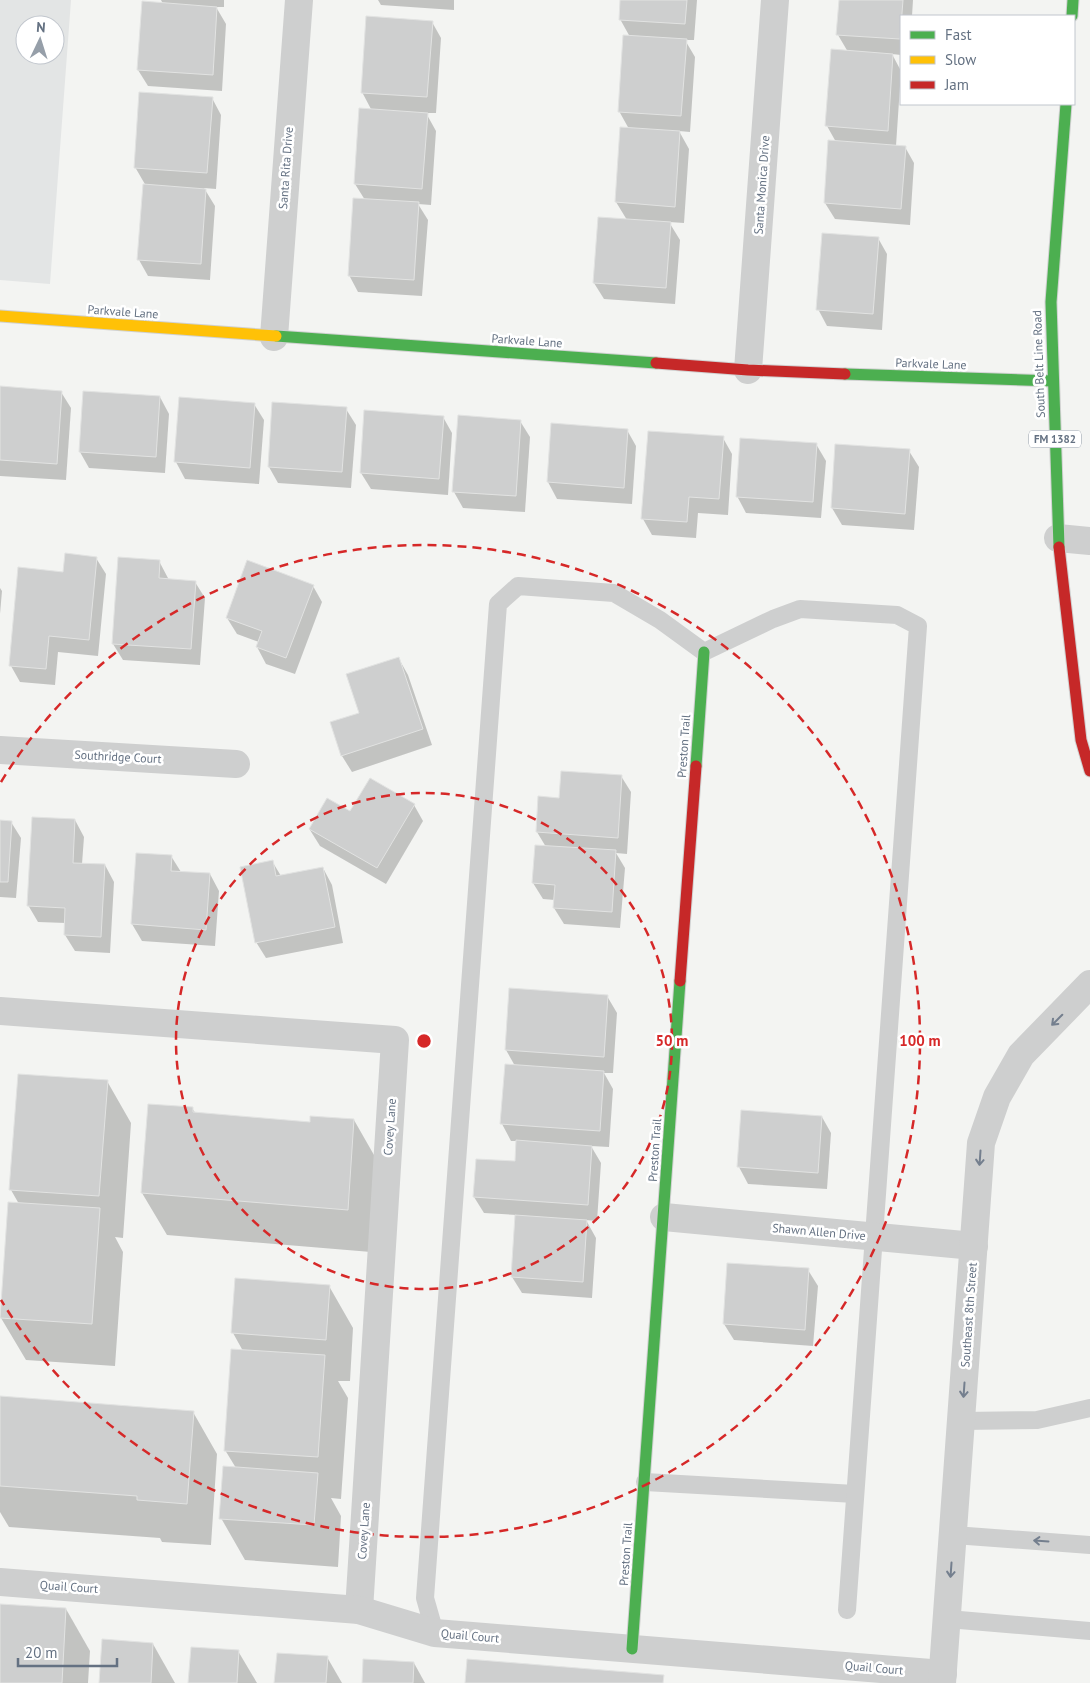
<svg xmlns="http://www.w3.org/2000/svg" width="1090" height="1683" font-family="'PT Sans',sans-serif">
<rect width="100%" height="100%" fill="#f3f4f2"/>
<path fill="#e3e5e5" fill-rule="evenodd" d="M0 0H71L50 284 0 280ZM25 25H55V55H25Z"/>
<g fill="#0003">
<polygon points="161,0 224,0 224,7 216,7 226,24 222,91 148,86 138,70 163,4"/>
<polygon points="378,0 454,0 454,10 381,5"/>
<polygon points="622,0 697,0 694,40 685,40 695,57 690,132 679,131 689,149 684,223 669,222 680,240 675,304 604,299 594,283 627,220 616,202 629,129 619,111 630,37 620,19"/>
<polygon points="840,0 913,0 912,16 901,16 901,55 892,54 901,71 896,146 905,147 914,163 910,225 835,219 825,203 836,142 827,126 848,52 838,35"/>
<polygon points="432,22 441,38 436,113 426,113 436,131 431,205 418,204 428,220 422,296 358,292 349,275 365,200 355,184 372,111 362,92"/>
<polygon points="212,98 221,115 216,189 204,188 215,206 210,280 148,276 139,260 146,186 135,167"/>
<polygon points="878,238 887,254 882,330 827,326 818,309"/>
<polygon points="0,388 61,392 71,408 66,480 0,476"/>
<polygon points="160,397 169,414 165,473 89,468 80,452"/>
<polygon points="180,399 254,404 264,420 259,484 185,479 176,462"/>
<polygon points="346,409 356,425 351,488 278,483 269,467"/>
<polygon points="443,417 452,433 448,495 371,489 361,473"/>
<polygon points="520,421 530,437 525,512 463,508 454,492"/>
<polygon points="552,425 627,430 636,446 632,504 557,499 548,482"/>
<polygon points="723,438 732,454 728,515 698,513 696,538 652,535 643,519"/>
<polygon points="816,444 826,461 821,518 746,513 737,496"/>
<polygon points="836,446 909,451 919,467 914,530 842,525 832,508"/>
<polygon points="96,558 106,574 98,656 58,652 55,685 20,682 11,666 64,573"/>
<polygon points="159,561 169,580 195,582 205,598 200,665 123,660 113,644"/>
<polygon points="313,586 322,602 295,674 266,664 257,647 259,642 237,634 227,618"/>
<polygon points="0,588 2,591 0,614"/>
<polygon points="399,659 408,675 432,745 352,772 342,756 332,723 360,714"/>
<polygon points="621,776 631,792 627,854 616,853 625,868 620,928 564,924 554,908 555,900 543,899 533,883 546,847 537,832"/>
<polygon points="414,805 423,821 386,884 320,846 310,830 350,813"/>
<polygon points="75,820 84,837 82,864 105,865 114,882 110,953 75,951 65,935 66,923 38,922 28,905"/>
<polygon points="0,821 11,822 21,838 16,898 0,897"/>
<polygon points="137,854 171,856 181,872 210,874 219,891 215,946 142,941 132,924"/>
<polygon points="272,861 281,876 323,868 332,885 343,943 266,958 256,942"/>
<polygon points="607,996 617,1013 613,1073 604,1073 613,1089 609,1147 591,1146 601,1163 597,1221 586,1220 596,1238 592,1298 522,1293 512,1277 517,1215 484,1213 474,1197 516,1163 517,1141 511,1141 502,1124 515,1066 506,1050"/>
<polygon points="107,1081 131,1123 123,1238 115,1237 123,1252 115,1366 26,1360 1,1318 19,1204 11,1190"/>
<polygon points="149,1105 192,1108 196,1114 311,1123 354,1120 378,1162 371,1252 167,1235 142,1193"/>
<polygon points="742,1111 822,1117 831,1133 827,1189 748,1184 739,1167"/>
<polygon points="808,1270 818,1286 813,1346 734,1340 724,1324"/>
<polygon points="329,1286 353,1328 350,1381 338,1381 348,1398 341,1499 331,1498 341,1516 338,1567 245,1560 221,1518 236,1468 225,1450 243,1351 233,1333"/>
<polygon points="0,1397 193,1412 217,1454 211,1545 162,1542 160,1538 9,1527 0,1512"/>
<polygon points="0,1606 66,1609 90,1651 88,1683 0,1683"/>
<polygon points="153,1644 175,1683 101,1683"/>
<polygon points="238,1651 257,1683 190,1683"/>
<polygon points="327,1657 342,1683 276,1683"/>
<polygon points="414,1663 425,1683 363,1683"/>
</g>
<g fill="#cecfcf" stroke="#e2e3e2">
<polygon points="620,0 687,0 685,24 619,20"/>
<polygon points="839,0 903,0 900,39 836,35"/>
<polygon points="142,1 217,7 213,75 137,70"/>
<polygon points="366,16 433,21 427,97 361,93"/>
<polygon points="623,35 687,39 681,116 618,112"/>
<polygon points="831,49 893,54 888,131 825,126"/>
<polygon points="139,92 213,97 207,173 134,168"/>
<polygon points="359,108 428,113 422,189 354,184"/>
<polygon points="620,127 680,131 675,207 615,202"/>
<polygon points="828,140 906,146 901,209 824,203"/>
<polygon points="143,184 206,189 201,264 137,260"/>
<polygon points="353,198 419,202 414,280 348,276"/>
<polygon points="598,217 671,222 666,288 593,283"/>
<polygon points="822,233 879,237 873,314 816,310"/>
<polygon points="0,386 62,391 57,464 0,460"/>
<polygon points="83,391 160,396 156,457 79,452"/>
<polygon points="179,397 255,403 250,468 174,462"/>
<polygon points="272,402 347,407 342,472 268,467"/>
<polygon points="364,410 444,416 439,479 360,473"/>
<polygon points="458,415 521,420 516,496 452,492"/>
<polygon points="551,423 628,429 624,488 547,482"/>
<polygon points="648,431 724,436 719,499 689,497 687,522 641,519"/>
<polygon points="740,438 817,443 813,502 736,497"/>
<polygon points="835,444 910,449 905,514 831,508"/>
<polygon points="65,553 97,557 89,640 49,636 46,669 9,666 18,567 63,572"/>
<polygon points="118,557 160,560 159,578 196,581 191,649 112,644"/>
<polygon points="247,560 314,585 286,658 256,647 262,631 226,618"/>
<polygon points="399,657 423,729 341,756 330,722 359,713 346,674"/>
<polygon points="561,771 622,775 618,838 536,832 538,796 559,798"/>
<polygon points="370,778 415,804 377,868 309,829 327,798 350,811"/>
<polygon points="32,817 75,819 73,863 105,864 101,937 64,935 65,908 27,906"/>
<polygon points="0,820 12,821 8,882 0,882"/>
<polygon points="535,845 616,850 612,912 553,908 555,885 532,883"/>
<polygon points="136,853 172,855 171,871 210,873 206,930 131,924"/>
<polygon points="273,860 276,876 323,867 335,927 255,943 240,867"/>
<polygon points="509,988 608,995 604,1057 505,1050"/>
<polygon points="505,1064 604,1071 600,1131 500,1124"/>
<polygon points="18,1074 108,1080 99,1196 9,1190"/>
<polygon points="148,1104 193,1107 193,1112 310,1122 310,1116 354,1119 348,1210 141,1193"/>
<polygon points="741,1110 822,1116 818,1173 737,1167"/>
<polygon points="516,1140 592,1146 588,1205 473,1197 476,1159 515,1161"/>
<polygon points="8,1202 100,1208 92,1324 0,1318"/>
<polygon points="515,1215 587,1220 583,1282 511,1277"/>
<polygon points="727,1263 809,1268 805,1330 723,1324"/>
<polygon points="235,1278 330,1285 326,1340 231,1333"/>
<polygon points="231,1349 325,1355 318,1457 224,1451"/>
<polygon points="0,1396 194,1411 187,1504 137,1500 137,1496 0,1486"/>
<polygon points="223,1466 318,1473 314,1525 219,1519"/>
<polygon points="0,1604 66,1608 62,1683 0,1683"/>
<polygon points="102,1639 153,1643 151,1683 99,1683"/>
<polygon points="191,1647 239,1650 237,1683 188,1683"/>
<polygon points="277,1653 328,1656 326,1683 274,1683"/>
<polygon points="363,1659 414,1662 413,1683 362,1683"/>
<polygon points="467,1659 664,1675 663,1683 465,1683"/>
</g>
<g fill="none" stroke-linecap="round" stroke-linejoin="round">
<g stroke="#d0d1d1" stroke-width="13">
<g id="fast">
<polyline points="1072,16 1073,0"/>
<polyline points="276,336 656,363"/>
<polyline points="845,374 1053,381"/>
<polyline points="1059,547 1051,302 1066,104"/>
<polyline points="696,766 704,652"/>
<polyline points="632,1649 680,981"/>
</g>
</g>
<g stroke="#d0d1d1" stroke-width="13">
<polyline id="slow" points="0,316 276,336"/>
</g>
<g stroke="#d0d1d1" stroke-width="13">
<g id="jam">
<polyline points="656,363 748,370 845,374"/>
<polyline points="1059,547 1081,740 1090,771"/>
<polyline points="680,981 696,766"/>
</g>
</g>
<g stroke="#cecfcf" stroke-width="18">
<polyline points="962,1421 1037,1420 1090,1408"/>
<polyline points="645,1482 855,1494"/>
<polyline points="954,1535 1090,1545"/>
<polyline points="948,1619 1090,1631"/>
<polyline points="435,1633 425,1598 498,604 518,586 614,593 660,620 704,652 773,619 800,609 897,615 918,626 847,1610"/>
</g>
<g stroke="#cecfcf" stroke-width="28">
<polyline points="274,337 299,0"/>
<polyline points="748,370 775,0"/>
<polyline points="1058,538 1090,541"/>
<polyline points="0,750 236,764"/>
<polyline points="0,1011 395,1040 359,1610"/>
<polyline points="664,1217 974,1246"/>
<polyline points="0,1582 359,1610 435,1633 943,1674"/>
<polyline points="942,1683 981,1143 997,1097 1021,1055 1090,984"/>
</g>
<use href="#fast" stroke="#4caf50" stroke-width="11"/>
<use href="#slow" stroke="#ffc107" stroke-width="11"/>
<use href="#jam" stroke="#c62828" stroke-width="11"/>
</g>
<defs><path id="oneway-shaft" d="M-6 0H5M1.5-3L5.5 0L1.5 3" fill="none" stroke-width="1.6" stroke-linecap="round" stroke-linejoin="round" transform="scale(1.25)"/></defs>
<g stroke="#747f8e">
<use href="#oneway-shaft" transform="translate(1057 1020) rotate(135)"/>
<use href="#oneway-shaft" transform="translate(980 1158) rotate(94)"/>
<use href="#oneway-shaft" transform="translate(964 1390) rotate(94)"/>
<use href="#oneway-shaft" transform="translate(1041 1541) rotate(-176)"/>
<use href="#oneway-shaft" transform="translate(951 1570) rotate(94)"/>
</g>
<g fill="none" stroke="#d62828" stroke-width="2.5" stroke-dasharray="9 6">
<circle cx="424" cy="1041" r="248"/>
<path d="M1 782A496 496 0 1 1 1 1300"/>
</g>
<g text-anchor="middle" stroke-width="5" stroke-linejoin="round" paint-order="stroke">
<rect fill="#fff" stroke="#929ca8" stroke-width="1" x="1029" y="430.5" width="52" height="17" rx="4"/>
<g font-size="11" font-weight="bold" fill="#647182">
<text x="1055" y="443">FM 1382</text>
</g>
<g font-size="12" fill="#647182" stroke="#fff">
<text transform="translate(286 168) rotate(-86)" y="4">Santa Rita Drive</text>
<text transform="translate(762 185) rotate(-86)" y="4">Santa Monica Drive</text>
<text transform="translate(123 312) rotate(4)" y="4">Parkvale Lane</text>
<text transform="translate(527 341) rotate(4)" y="4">Parkvale Lane</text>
<text transform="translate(931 364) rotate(2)" y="4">Parkvale Lane</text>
<text transform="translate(1039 364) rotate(-92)" y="4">South Belt Line Road</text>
<text transform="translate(684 746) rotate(-86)" y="4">Preston Trail</text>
<text transform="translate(118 757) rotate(3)" y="4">Southridge Court</text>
<text transform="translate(390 1127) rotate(-86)" y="4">Covey Lane</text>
<text transform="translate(655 1150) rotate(-86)" y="4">Preston Trail</text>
<text transform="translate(819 1232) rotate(5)" y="4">Shawn Allen Drive</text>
<text transform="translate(969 1315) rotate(-86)" y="4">Southeast 8th Street</text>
<text transform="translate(364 1531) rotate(-86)" y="4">Covey Lane</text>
<text transform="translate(626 1554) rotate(-86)" y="4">Preston Trail</text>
<text transform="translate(69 1587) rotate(4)" y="4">Quail Court</text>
<text transform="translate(470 1636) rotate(5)" y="4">Quail Court</text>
<text transform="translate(874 1668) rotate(5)" y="4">Quail Court</text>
</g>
</g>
<circle cx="424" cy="1041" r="8" fill="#d62828" stroke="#fff" stroke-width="2.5"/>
<g font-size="15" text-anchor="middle" font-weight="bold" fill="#d62828" stroke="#fff" stroke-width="5" stroke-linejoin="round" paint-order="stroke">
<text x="672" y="1046">50 m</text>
<text x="920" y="1046">100 m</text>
</g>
<rect x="900" y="15" width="175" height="90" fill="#ffffff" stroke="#c1c6cd"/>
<rect x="910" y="31" width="25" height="8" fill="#4caf50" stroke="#c1c6cd"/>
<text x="945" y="40" font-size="15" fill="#647182">Fast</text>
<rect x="910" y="56" width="25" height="8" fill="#ffc107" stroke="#c1c6cd"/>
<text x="945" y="65" font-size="15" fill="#647182">Slow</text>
<rect x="910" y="81" width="25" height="8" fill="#c62828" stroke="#c1c6cd"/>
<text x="945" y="90" font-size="15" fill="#647182">Jam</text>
<g transform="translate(40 40) rotate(4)"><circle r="24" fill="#ffffff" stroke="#c1c6cd"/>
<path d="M0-4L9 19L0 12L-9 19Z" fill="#969fa9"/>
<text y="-8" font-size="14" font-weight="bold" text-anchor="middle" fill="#647182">N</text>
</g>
<path d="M18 1658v8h99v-8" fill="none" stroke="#647182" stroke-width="2.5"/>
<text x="25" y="1658" font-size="15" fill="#647182" stroke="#ffffff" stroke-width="4" paint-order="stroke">20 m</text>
</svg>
